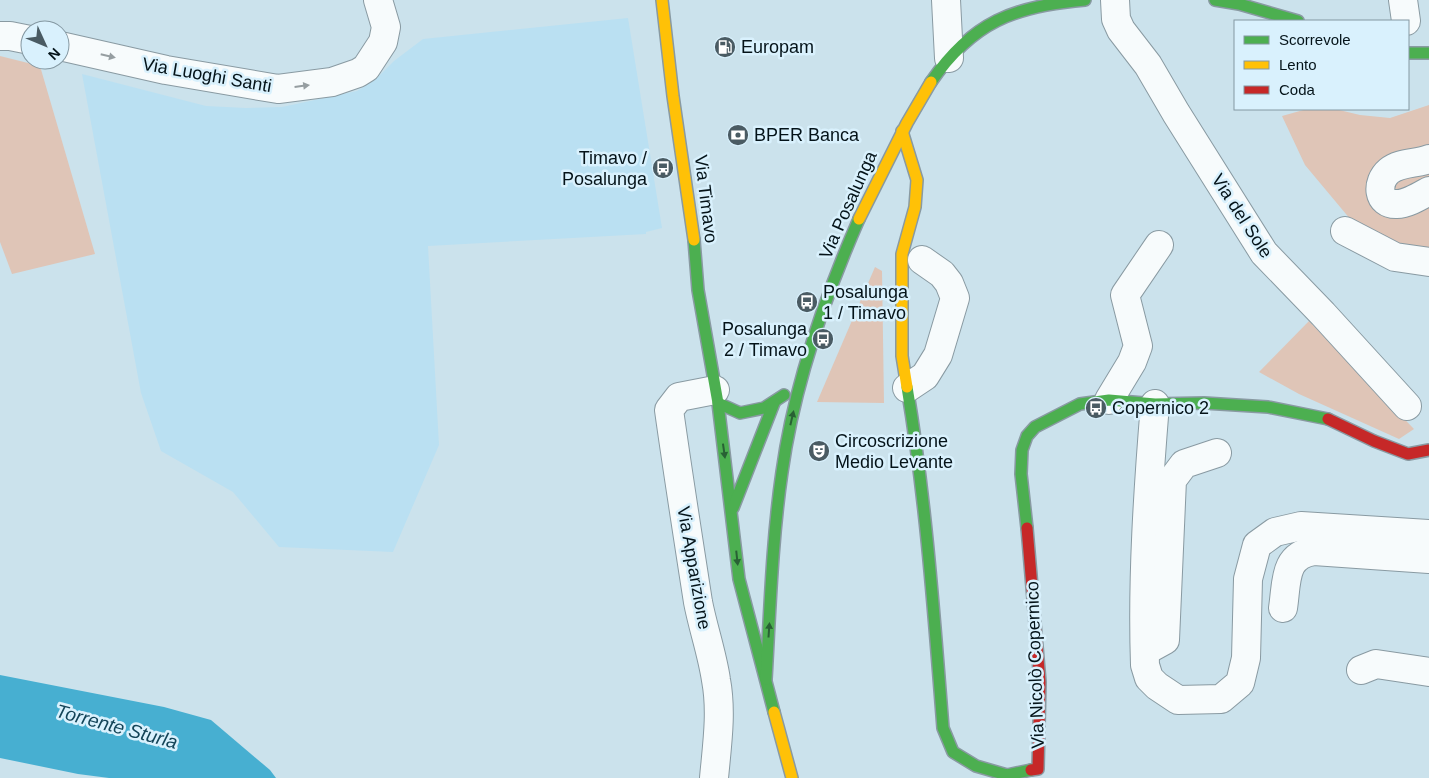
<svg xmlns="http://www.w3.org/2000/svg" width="1429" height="778" font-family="Helvetica,sans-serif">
<rect width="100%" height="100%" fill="#cbe2ec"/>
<polygon fill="#bae0f2" points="628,18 662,228 646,232 646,234 428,246 439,445 393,552 279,547 233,492 161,451 141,393 82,74 206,106 246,108 282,107 357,91 375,80 394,61 423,39"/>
<g fill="#dfc5b7">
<polygon points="0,56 40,66 95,254 12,274 0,242"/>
<polygon points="1429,105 1429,255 1422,254 1356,226 1305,165 1282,116 1307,109 1335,109 1360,115 1390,118"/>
<polygon points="875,267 882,271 884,403 817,402"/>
<polygon points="1309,321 1414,429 1399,439 1299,394 1259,372"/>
</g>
<polygon fill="#47afd1" points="0,675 164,707 211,720 270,770 276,778 109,778 78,774 0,758"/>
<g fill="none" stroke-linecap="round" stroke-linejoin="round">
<g stroke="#899aa2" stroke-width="30">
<g id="street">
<polyline points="946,0 949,58"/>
<polyline points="1115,0 1116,19 1121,30 1148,65 1176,113 1264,253 1323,314 1407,406"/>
<polyline points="1403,0 1406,21"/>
<polyline points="0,36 10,36 30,40"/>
<polyline points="60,46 166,70 278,89 332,82 358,73 366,68 383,42 386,27 378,0"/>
<path d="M1429 159C1416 164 1400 162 1389 171 1376 182 1377 205 1397 204 1407 204 1420 196 1429 191"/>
<polyline points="1345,231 1395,257 1429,262"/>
<polyline points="907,388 925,376 938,355 955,298 949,283 942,274 922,260"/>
<polyline points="1109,400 1132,362 1138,346 1125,295 1159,245"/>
<path d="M1155 404C1148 489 1142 579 1145 665L1149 678 1157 686 1178 700 1221 699 1240 683 1246 658 1248 579 1257 545 1275 532 1301 526 1429 534"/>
<path d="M1283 608C1287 583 1283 555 1314 551L1429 559"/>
<polyline points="1145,651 1165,640 1172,480 1184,464 1217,453"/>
<polyline points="1361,670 1376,664 1429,672"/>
<path d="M714 778C717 745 722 712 716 680 712 653 703 628 698 602 688 538 678 474 669 410L679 397 715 390"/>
</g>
</g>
<g stroke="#899aa2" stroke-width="14">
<g id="fast">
<polyline points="1215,0 1239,4 1298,21"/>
<polyline points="1408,53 1429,53"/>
<path d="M931 82C972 22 1014 6 1085 0"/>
<polyline points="694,240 698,290 718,403 739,579 774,712"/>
<path d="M907 387C926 500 934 614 943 728L953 752 976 766 1007 775 1031 770"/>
<polyline points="718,403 740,413 764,408 784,395"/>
<polyline points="733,508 774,403"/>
<polyline points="1027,528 1021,474 1022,450 1027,436 1035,427 1080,404 1109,400 1155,404 1204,403 1268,407 1328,419"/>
<path d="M766 679C770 610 772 540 782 472 794 385 824 299 859 219"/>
</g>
</g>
<g stroke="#899aa2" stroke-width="14">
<g id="slow">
<polyline points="662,0 673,96 694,240"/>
<polyline points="902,131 917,180 915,207 902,254 902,356 907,387"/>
<polyline points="859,219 907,123 931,82"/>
<polyline points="774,712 792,778"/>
</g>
</g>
<g stroke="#899aa2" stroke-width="14">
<g id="jam">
<polyline points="1328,419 1374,441 1408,454 1429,450"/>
<polyline points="1027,528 1040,682 1038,769 1031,770"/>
</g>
</g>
<use href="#street" stroke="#f7fbfc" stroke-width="28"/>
<use href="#fast" stroke="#4caf50" stroke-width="11"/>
<use href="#slow" stroke="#ffc107" stroke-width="11"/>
<use href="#jam" stroke="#c62828" stroke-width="11"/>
</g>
<defs><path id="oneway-solid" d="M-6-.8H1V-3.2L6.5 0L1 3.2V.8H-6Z" transform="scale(1.25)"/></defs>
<g fill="#969ea1">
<use href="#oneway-solid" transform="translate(108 56) rotate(13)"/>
<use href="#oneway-solid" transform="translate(302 86) rotate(-7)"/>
</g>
<g fill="#286134">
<use href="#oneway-solid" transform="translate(792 418) rotate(-77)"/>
<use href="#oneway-solid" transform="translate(724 451) rotate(82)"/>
<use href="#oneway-solid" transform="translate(737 558) rotate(84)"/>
<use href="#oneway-solid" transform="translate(769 630) rotate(-86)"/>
</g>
<defs>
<g id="fuel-disc" transform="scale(1.125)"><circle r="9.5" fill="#4a5b63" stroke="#d9f1fd"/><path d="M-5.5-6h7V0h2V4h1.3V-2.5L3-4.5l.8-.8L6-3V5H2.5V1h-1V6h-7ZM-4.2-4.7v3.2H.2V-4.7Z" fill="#fff"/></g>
<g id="bank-disc" transform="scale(1.125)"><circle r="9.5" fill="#4a5b63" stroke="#d9f1fd"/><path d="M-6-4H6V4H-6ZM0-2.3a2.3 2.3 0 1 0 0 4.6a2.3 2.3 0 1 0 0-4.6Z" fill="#fff"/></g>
<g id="bus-disc" transform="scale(1.125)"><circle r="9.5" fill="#4a5b63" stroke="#d9f1fd"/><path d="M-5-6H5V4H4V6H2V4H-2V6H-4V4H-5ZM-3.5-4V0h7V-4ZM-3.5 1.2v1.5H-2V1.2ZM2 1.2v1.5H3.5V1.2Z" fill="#fff"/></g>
<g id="theatre-disc" transform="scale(1.125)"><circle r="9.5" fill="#4a5b63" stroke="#d9f1fd"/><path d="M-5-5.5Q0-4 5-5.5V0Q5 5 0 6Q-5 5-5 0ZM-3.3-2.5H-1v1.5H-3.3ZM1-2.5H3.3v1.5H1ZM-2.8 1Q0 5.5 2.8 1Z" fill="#fff"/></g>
</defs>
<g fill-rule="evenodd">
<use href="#fuel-disc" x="725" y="47"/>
<use href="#bank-disc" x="738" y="135"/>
<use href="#bus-disc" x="663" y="168"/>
<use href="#bus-disc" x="807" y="302"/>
<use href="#bus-disc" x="823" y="339"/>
<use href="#bus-disc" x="1096" y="408"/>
<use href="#theatre-disc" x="819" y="451"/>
</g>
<g text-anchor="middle" stroke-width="5" stroke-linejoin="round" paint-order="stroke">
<g font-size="18" fill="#041319" stroke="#d9f1fd" text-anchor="start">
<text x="741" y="53">Europam</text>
<text x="754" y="141">BPER Banca</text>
<text x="647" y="164" text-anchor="end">Timavo /<tspan x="647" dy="21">Posalunga</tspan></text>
<text x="823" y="298">Posalunga<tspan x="823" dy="21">1 / Timavo</tspan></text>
<text x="807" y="335" text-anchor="end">Posalunga<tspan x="807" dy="21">2 / Timavo</tspan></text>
<text x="1112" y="414">Copernico 2</text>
<text x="835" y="447">Circoscrizione<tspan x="835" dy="21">Medio Levante</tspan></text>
</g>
<g font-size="18" fill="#041319" stroke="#d9f1fd">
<text transform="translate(207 75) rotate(10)" y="6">Via Luoghi Santi</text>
<text transform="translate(706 199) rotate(83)" y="6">Via Timavo</text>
<text transform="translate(848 205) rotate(-66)" y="6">Via Posalunga</text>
<text transform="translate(1242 216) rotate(57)" y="6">Via del Sole</text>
<text transform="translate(694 568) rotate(80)" y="6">Via Apparizione</text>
<text transform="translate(1035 665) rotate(-92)" y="6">Via Nicolò Copernico</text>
</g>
<g font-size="19" font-style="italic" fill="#134458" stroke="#d9f1fd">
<text transform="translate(117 726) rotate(15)" y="7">Torrente Sturla</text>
</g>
</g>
<rect x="1234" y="20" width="175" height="90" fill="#d9f1fd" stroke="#8498a2"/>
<rect x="1244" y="36" width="25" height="8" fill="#4caf50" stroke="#8498a2"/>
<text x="1279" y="45" font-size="15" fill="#041319">Scorrevole</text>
<rect x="1244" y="61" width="25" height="8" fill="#ffc107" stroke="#8498a2"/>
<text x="1279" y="70" font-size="15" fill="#041319">Lento</text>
<rect x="1244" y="86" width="25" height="8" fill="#c62828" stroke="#8498a2"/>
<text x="1279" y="95" font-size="15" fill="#041319">Coda</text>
<g transform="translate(45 45) rotate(134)"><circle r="24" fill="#d9f1fd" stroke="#8498a2"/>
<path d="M0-4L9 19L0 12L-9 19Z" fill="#4a5b63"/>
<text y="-8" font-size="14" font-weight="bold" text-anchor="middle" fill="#041319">N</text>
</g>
</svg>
